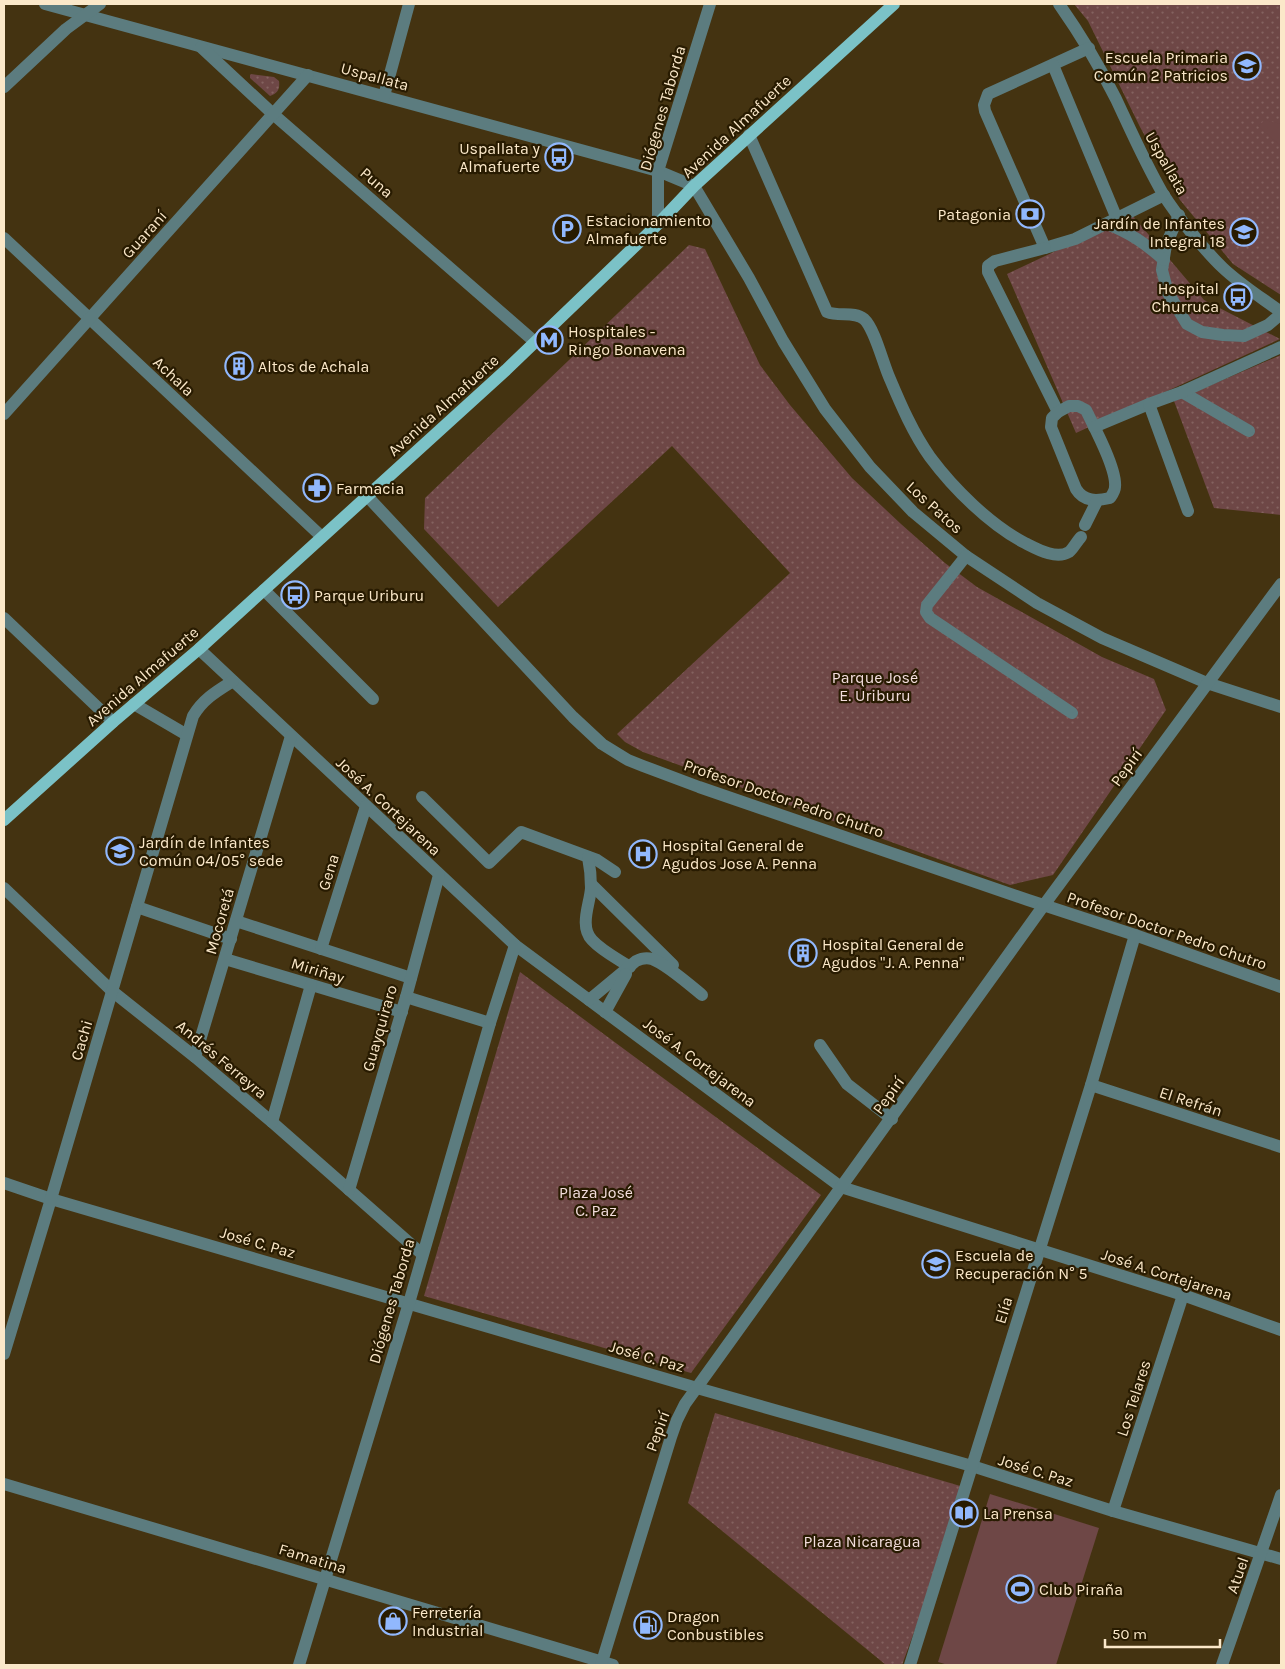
<svg xmlns="http://www.w3.org/2000/svg" width="1285" height="1669" font-family="Karla,sans-serif">
<defs>
<pattern id="grass-dots" width="8" height="8" patternUnits="userSpaceOnUse" patternTransform="scale(1.25)"><rect width="8" height="8" fill="#6e4746"/><path d="M2 2h.1M6 6h.1" fill="none" stroke="#84625f" stroke-width="1.8" stroke-linecap="round"/></pattern>
</defs>
<rect width="100%" height="100%" fill="#431"/>
<g fill="url(#grass-dots)">
<polygon points="1074,4 1281,4 1281,295 1233,264 1180,200 1140,127 1088,21"/>
<path d="M251 74 274 77 279 81C280 89 278 93 270 96L250 78V75Z"/>
<polygon points="1132,215 1204,300 1280,339 1076,433 1007,274"/>
<polygon points="689,245 705,249 760,365 790,405 852,478 901,524 945,563 977,587 1102,657 1154,679 1166,710 1053,875 1010,885 643,752 625,742 617,734 790,573 672,446 498,607 424,529 425,498"/>
<polygon points="1281,355 1281,515 1214,508 1174,401"/>
<polygon points="520,972 821,1195 691,1373 424,1296"/>
<polygon points="715,1413 967,1488 902,1665 886,1665 688,1503"/>
</g>
<g fill="#6e4746">
<polygon points="1265,120 1281,124 1281,146 1258,126"/>
<polygon points="990,1494 1099,1528 1056,1665 948,1665 938,1662"/>
</g>
<g fill="none" stroke-linecap="round" stroke-linejoin="round">
<g stroke="#5c7c7f" stroke-width="12">
<polyline points="45,4 658,171 694,186 749,278 783,341 825,409 870,467 913,512 966,556 1037,603 1102,638 1207,683 1281,707"/>
<path d="M1059 4C1080 34 1099 65 1116 99 1131 131 1145 163 1163 194 1177 216 1205 251 1223 268 1241 285 1262 298 1281 312"/>
<polyline points="201,47 273,114 535,342"/>
<polyline points="1089,48 988,94 984,105 985,111 1045,248 1075,239 1164,195"/>
<polyline points="1053,65 1117,219"/>
<polyline points="4,87 66,29 100,4"/>
<polyline points="384,96 409,4"/>
<path d="M749 135 827 312C839 317 854 311 864 319 875 329 883 364 890 379 901 405 913 433 930 457 953 488 990 525 1025 543 1037 549 1056 560 1069 552 1073 549 1077 541 1081 537"/>
<polyline points="1179,215 1166,245 1162,270 1168,293 1187,324 1202,332 1223,335 1244,336 1268,325 1281,314"/>
<polyline points="658,224 658,171 710,4"/>
<path d="M1107 224C1130 233 1145 243 1164 260"/>
<polyline points="4,238 322,537"/>
<polyline points="1045,248 995,261 988,266 988,272 1058,412"/>
<polyline points="1182,392 1249,431"/>
<path d="M1069 406H1078L1086 410C1094 427 1117 469 1115 487 1115 491 1112 495 1110 498 1097 501 1084 502 1076 489L1051 427 1052 418 1058 412Z"/>
<polyline points="4,414 308,75"/>
<polyline points="1094,427 1149,404"/>
<polyline points="367,496 573,717 602,744 628,760 643,766 699,787 1028,900 1135,935 1281,987"/>
<polyline points="1188,511 1149,404 1182,392 1281,347"/>
<polyline points="1085,525 1097,501"/>
<polyline points="966,556 927,605 926,612 930,618 1072,713"/>
<polyline points="264,590 373,699"/>
<polyline points="4,618 113,722"/>
<polyline points="199,649 515,945 841,1187 1183,1295 1281,1330"/>
<polyline points="134,704 187,735"/>
<polyline points="422,797 489,863 521,832 597,860 615,872"/>
<path d="M588 857C590 867 591 877 591 888 590 904 579 926 592 940 602 951 618 959 630 967"/>
<polyline points="591,884 673,965"/>
<polyline points="4,888 112,991 195,1057 272,1122 422,1254"/>
<polyline points="137,907 231,939"/>
<polyline points="236,921 411,978"/>
<polyline points="321,949 366,806"/>
<polyline points="225,959 402,1012"/>
<polyline points="406,997 490,1023"/>
<path d="M589 1000 636 961C642 958 646 957 652 959 666 964 690 985 702 995"/>
<polyline points="605,1012 626,974"/>
<polyline points="820,1045 847,1084 892,1119"/>
<polyline points="195,1057 291,736"/>
<polyline points="1091,1085 1281,1147"/>
<polyline points="272,1122 311,985"/>
<polyline points="4,1183 51,1199 697,1388 972,1466 1113,1511 1281,1559"/>
<polyline points="349,1190 406,997 439,875"/>
<path d="M4 1354 51 1199 193 716C203 699 217 691 233 681"/>
<polyline points="4,1484 613,1665"/>
<polyline points="1113,1511 1183,1295"/>
<polyline points="299,1665 409,1303 490,1023 515,945"/>
<polyline points="601,1665 671,1437 677,1420 685,1404 1044,905 1281,584"/>
<polyline points="910,1665 1091,1085 1135,935"/>
<polyline points="1222,1665 1281,1495"/>
</g>
<polyline stroke="#7bc2c7" stroke-width="12" points="4,820 113,722 199,649 506,370 658,224 694,186 894,4"/>
</g>
<defs>
<g id="school-ring" transform="scale(1.4375)"><circle r="9.5" fill="#281b01" stroke="#91b8fd" stroke-width="1.5"/><path d="M0-5L7-2L0 1L-7-2ZM-4 1L0 2.5L4 1V4Q0 6-4 4Z" fill="#91b8fd"/></g>
<g id="bus-ring" transform="scale(1.4375)"><circle r="9.5" fill="#281b01" stroke="#91b8fd" stroke-width="1.5"/><path d="M-5-6H5V4H4V6H2V4H-2V6H-4V4H-5ZM-3.5-4V0h7V-4ZM-3.5 1.2v1.5H-2V1.2ZM2 1.2v1.5H3.5V1.2Z" fill="#91b8fd"/></g>
<g id="bank-ring" transform="scale(1.4375)"><circle r="9.5" fill="#281b01" stroke="#91b8fd" stroke-width="1.5"/><path d="M-6-4H6V4H-6ZM0-2.3a2.3 2.3 0 1 0 0 4.6a2.3 2.3 0 1 0 0-4.6Z" fill="#91b8fd"/></g>
<g id="parking-ring" transform="scale(1.4375)"><circle r="9.5" fill="#281b01" stroke="#91b8fd" stroke-width="1.5"/><path d="M-3.5-5.5H1a3.5 3.5 0 0 1 0 7H-1V5.5H-3.5ZM-1-3.4V-.6H.8a1.4 1.4 0 0 0 0-2.8Z" fill="#91b8fd"/></g>
<g id="metro-ring" transform="scale(1.4375)"><circle r="9.5" fill="#281b01" stroke="#91b8fd" stroke-width="1.5"/><path d="M-5.5 5V-5H-3L0 0L3-5H5.5V5H3V-.5L0 4L-3-.5V5Z" fill="#91b8fd"/></g>
<g id="building-ring" transform="scale(1.4375)"><circle r="9.5" fill="#281b01" stroke="#91b8fd" stroke-width="1.5"/><path d="M-4-6H4V6H1V3H-1V6H-4ZM-2.5-4.3h1.7v1.8h-1.7ZM.8-4.3h1.7v1.8H.8ZM-2.5-1h1.7V.8h-1.7ZM.8-1h1.7V.8H.8Z" fill="#91b8fd"/></g>
<g id="pharmacy-ring" transform="scale(1.4375)"><circle r="9.5" fill="#281b01" stroke="#91b8fd" stroke-width="1.5"/><path d="M-2-6h4v4h4v4h-4v4h-4v-4h-4v-4h4Z" fill="#91b8fd"/></g>
<g id="hospital-ring" transform="scale(1.4375)"><circle r="9.5" fill="#281b01" stroke="#91b8fd" stroke-width="1.5"/><path d="M-5-5h3v3.5h4V-5h3V5h-3V1.5h-4V5h-3Z" fill="#91b8fd"/></g>
<g id="library-ring" transform="scale(1.4375)"><circle r="9.5" fill="#281b01" stroke="#91b8fd" stroke-width="1.5"/><path d="M-6-4Q-3-5.5-.7-3.5V5Q-3 3-6 4ZM6-4Q3-5.5 .7-3.5V5Q3 3 6 4Z" fill="#91b8fd"/></g>
<g id="stadium-ring" transform="scale(1.4375)"><circle r="9.5" fill="#281b01" stroke="#91b8fd" stroke-width="1.5"/><path d="M0-5a6.5 5 0 1 0 0 10a6.5 5 0 1 0 0-10ZM-3.5-1.8h7v3.6h-7Z" fill="#91b8fd"/></g>
<g id="shop-ring" transform="scale(1.4375)"><circle r="9.5" fill="#281b01" stroke="#91b8fd" stroke-width="1.5"/><path d="M-5-2.5h2.3a2.7 3.5 0 0 1 5.4 0H5L5.5 6h-11ZM-1.5-2.5h3a1.5 2.3 0 0 0-3 0Z" fill="#91b8fd"/></g>
<g id="fuel-ring" transform="scale(1.4375)"><circle r="9.5" fill="#281b01" stroke="#91b8fd" stroke-width="1.5"/><path d="M-5.5-6h7V0h2V4h1.3V-2.5L3-4.5l.8-.8L6-3V5H2.5V1h-1V6h-7ZM-4.2-4.7v3.2H.2V-4.7Z" fill="#91b8fd"/></g>
</defs>
<g fill-rule="evenodd">
<use href="#school-ring" x="1247" y="66"/>
<use href="#bus-ring" x="559" y="157"/>
<use href="#bank-ring" x="1030" y="214"/>
<use href="#parking-ring" x="567" y="229"/>
<use href="#school-ring" x="1244" y="232"/>
<use href="#bus-ring" x="1238" y="297"/>
<use href="#metro-ring" x="549" y="340"/>
<use href="#building-ring" x="239" y="366"/>
<use href="#pharmacy-ring" x="317" y="488"/>
<use href="#bus-ring" x="295" y="595"/>
<use href="#school-ring" x="120" y="851"/>
<use href="#hospital-ring" x="643" y="854"/>
<use href="#building-ring" x="803" y="953"/>
<use href="#school-ring" x="936" y="1264"/>
<use href="#library-ring" x="964" y="1513"/>
<use href="#stadium-ring" x="1020" y="1589"/>
<use href="#shop-ring" x="393" y="1621"/>
<use href="#fuel-ring" x="648" y="1625"/>
</g>
<g text-anchor="middle" stroke-width="4.5" stroke-linejoin="round" paint-order="stroke">
<g font-size="16" fill="#fbe8c9" stroke="#281b01" text-anchor="start">
<text x="1228" y="63" text-anchor="end">Escuela Primaria<tspan x="1228" dy="18">Común 2 Patricios</tspan></text>
<text x="540" y="154" text-anchor="end">Uspallata y<tspan x="540" dy="18">Almafuerte</tspan></text>
<text x="1011" y="220" text-anchor="end">Patagonia</text>
<text x="586" y="226">Estacionamiento<tspan x="586" dy="18">Almafuerte</tspan></text>
<text x="1225" y="229" text-anchor="end">Jardín de Infantes<tspan x="1225" dy="18">Integral 18</tspan></text>
<text x="1219" y="294" text-anchor="end">Hospital<tspan x="1219" dy="18">Churruca</tspan></text>
<text x="568" y="337">Hospitales -<tspan x="568" dy="18">Ringo Bonavena</tspan></text>
<text x="258" y="372">Altos de Achala</text>
<text x="336" y="494">Farmacia</text>
<text x="314" y="601">Parque Uriburu</text>
<text x="139" y="848">Jardín de Infantes<tspan x="139" dy="18">Común 04/05° sede</tspan></text>
<text x="662" y="851">Hospital General de<tspan x="662" dy="18">Agudos Jose A. Penna</tspan></text>
<text x="822" y="950">Hospital General de<tspan x="822" dy="18">Agudos "J. A. Penna"</tspan></text>
<text x="955" y="1261">Escuela de<tspan x="955" dy="18">Recuperación N° 5</tspan></text>
<text x="983" y="1519">La Prensa</text>
<text x="1039" y="1595">Club Piraña</text>
<text x="412" y="1618">Ferretería<tspan x="412" dy="18">Industrial</tspan></text>
<text x="667" y="1622">Dragon<tspan x="667" dy="18">Conbustibles</tspan></text>
</g>
<g font-size="16" fill="#fbe8c9" stroke="#281b01">
<text transform="translate(375 76) rotate(15)" y="6">Uspallata</text>
<text transform="translate(662 108) rotate(-74)" y="6">Diógenes Taborda</text>
<text transform="translate(736 126) rotate(-43)" y="6">Avenida Almafuerte</text>
<text transform="translate(1167 163) rotate(60)" y="6">Uspallata</text>
<text transform="translate(377 182) rotate(41)" y="6">Puna</text>
<text transform="translate(144 234) rotate(-48)" y="6">Guaraní</text>
<text transform="translate(174 376) rotate(43)" y="6">Achala</text>
<text transform="translate(443 405) rotate(-42)" y="6">Avenida Almafuerte</text>
<text transform="translate(935 507) rotate(42)" y="6">Los Patos</text>
<text transform="translate(142 676) rotate(-41)" y="6">Avenida Almafuerte</text>
<text transform="translate(1126 767) rotate(-54)" y="6">Pepirí</text>
<text transform="translate(784 798) rotate(19)" y="6">Profesor Doctor Pedro Chutro</text>
<text transform="translate(389 806) rotate(43)" y="6">José A. Cortejarena</text>
<text transform="translate(328 872) rotate(-73)" y="6">Gena</text>
<text transform="translate(219 921) rotate(-74)" y="6">Mocoretá</text>
<text transform="translate(1167 930) rotate(19)" y="6">Profesor Doctor Pedro Chutro</text>
<text transform="translate(318 970) rotate(17)" y="6">Miriñay</text>
<text transform="translate(379 1028) rotate(-74)" y="6">Guayquiraro</text>
<text transform="translate(81 1040) rotate(-74)" y="6">Cachi</text>
<text transform="translate(222 1059) rotate(40)" y="6">Andrés Ferreyra</text>
<text transform="translate(700 1062) rotate(37)" y="6">José A. Cortejarena</text>
<text transform="translate(888 1095) rotate(-54)" y="6">Pepirí</text>
<text transform="translate(1191 1101) rotate(18)" y="6">El Refrán</text>
<text transform="translate(258 1242) rotate(16)" y="6">José C. Paz</text>
<text transform="translate(1167 1274) rotate(18)" y="6">José A. Cortejarena</text>
<text transform="translate(391 1301) rotate(-74)" y="6">Diógenes Taborda</text>
<text transform="translate(1003 1310) rotate(-73)" y="6">Elía</text>
<text transform="translate(647 1356) rotate(16)" y="6">José C. Paz</text>
<text transform="translate(1133 1398) rotate(-72)" y="6">Los Telares</text>
<text transform="translate(657 1431) rotate(-70)" y="6">Pepirí</text>
<text transform="translate(1036 1470) rotate(17)" y="6">José C. Paz</text>
<text transform="translate(313 1558) rotate(17)" y="6">Famatina</text>
<text transform="translate(1237 1575) rotate(-71)" y="6">Atuel</text>
</g>
<g font-size="16" fill="#f2dddc" stroke="#281b01">
<text x="875" y="683">Parque José<tspan x="875" dy="18">E. Uriburu</tspan></text>
<text x="596" y="1198">Plaza José<tspan x="596" dy="18">C. Paz</tspan></text>
<text x="862" y="1547">Plaza Nicaragua</text>
</g>
</g>
<rect width="1285" height="1669" fill="none" stroke="#fbe8c9" stroke-width="10"/>
<path d="M1105 1639v8h115v-8" fill="none" stroke="#fbe8c9" stroke-width="2.5"/>
<text x="1112" y="1639" font-size="15" fill="#fbe8c9" stroke="#281b01" stroke-width="4" paint-order="stroke">50 m</text>
</svg>
